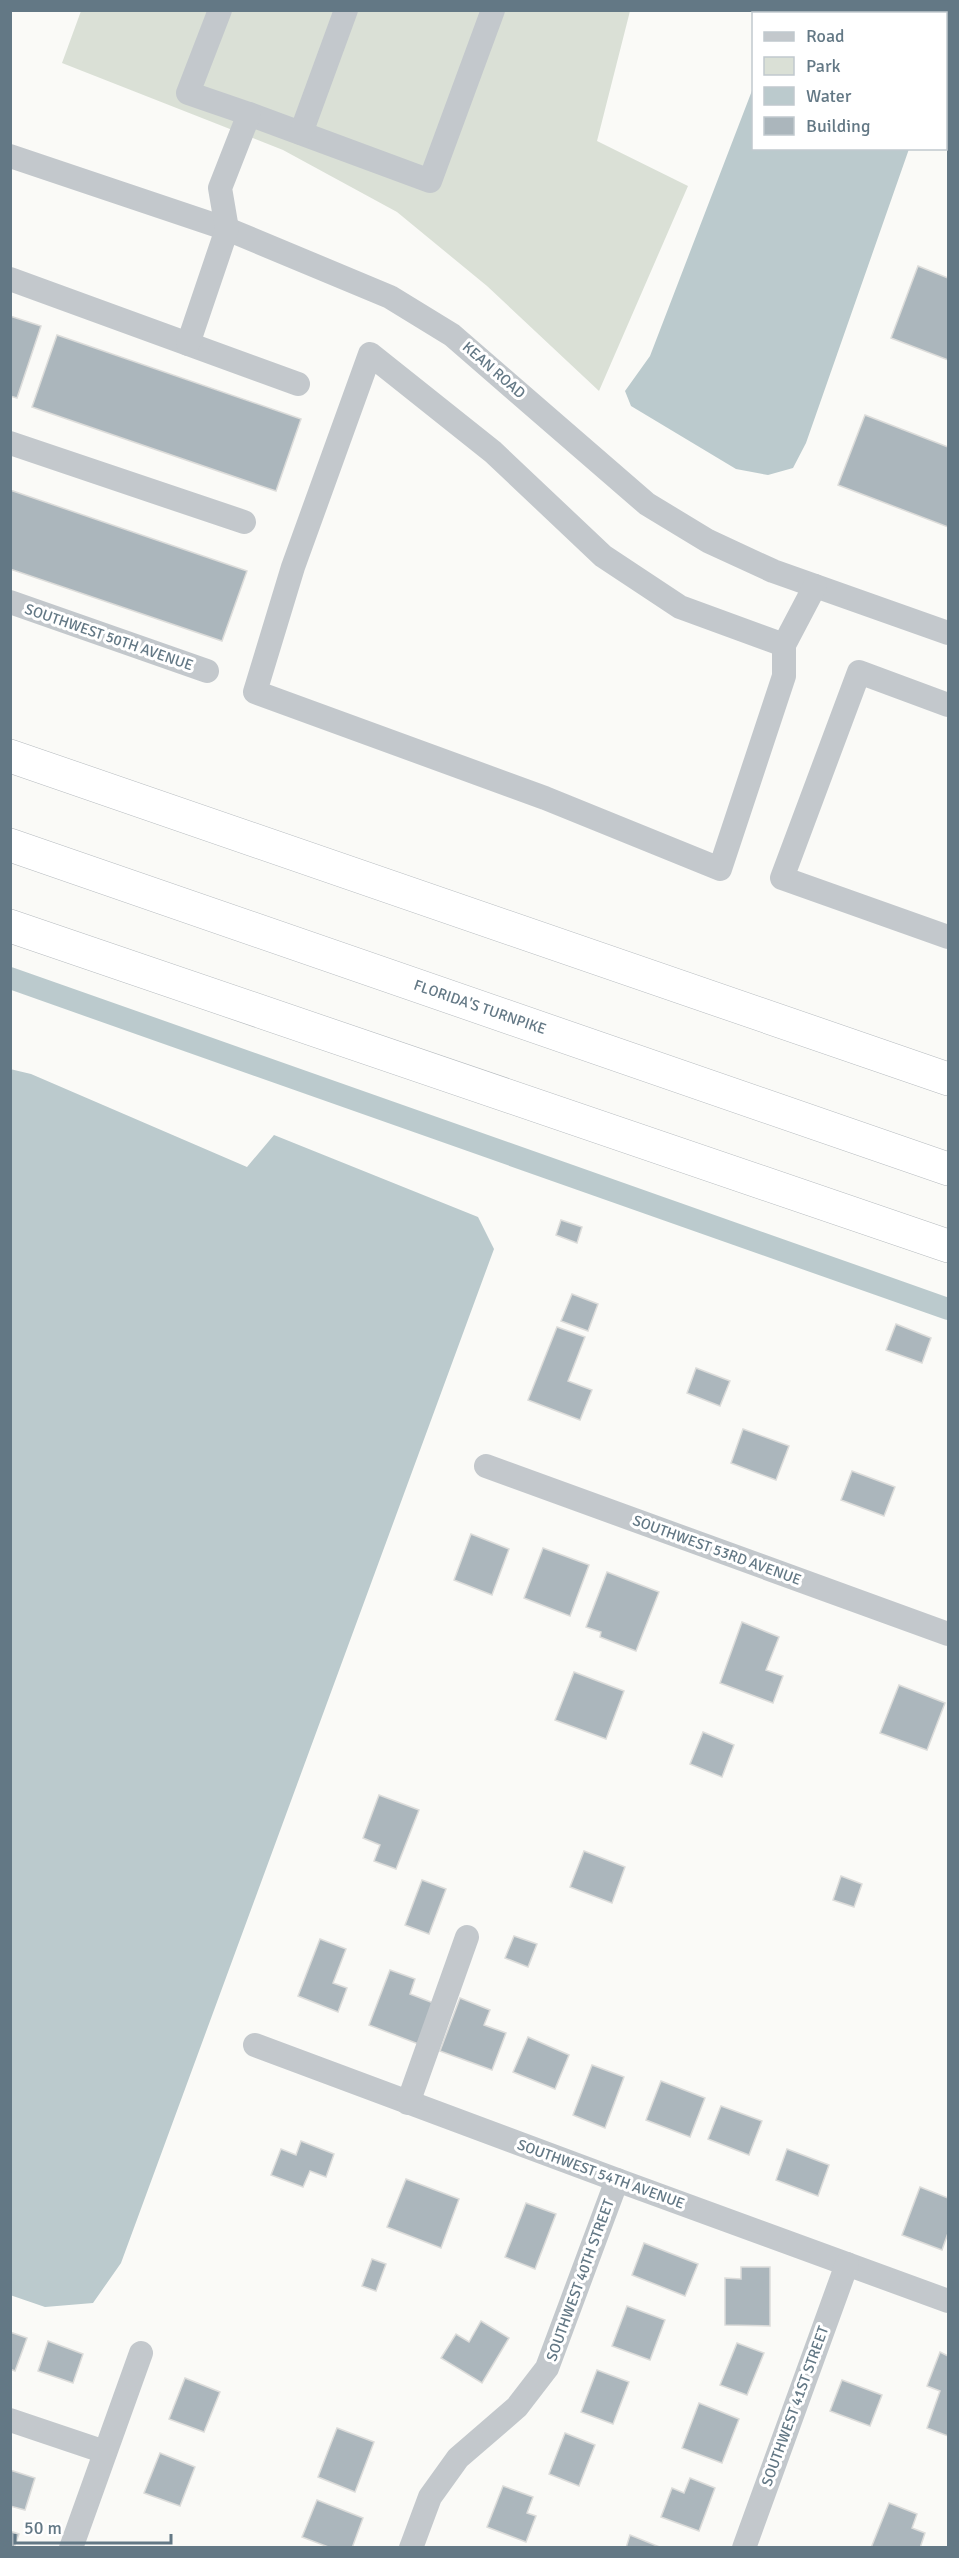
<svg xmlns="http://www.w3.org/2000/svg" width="959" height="2558" font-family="Signika,sans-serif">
<rect width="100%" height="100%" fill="#fafaf7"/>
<polygon fill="#dae0d6" points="81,11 630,11 597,141 688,186 599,391 487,286 397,212 283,150 62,63"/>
<g fill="#bbcacd">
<polygon points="783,11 948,11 948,33 946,42 946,14 782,13"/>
<polygon points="753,88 754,148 909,149 806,443 793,468 768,475 736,469 631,406 625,391 650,356"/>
<polygon points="10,1069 31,1074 247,1167 274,1135 478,1217 494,1249 121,2263 93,2303 45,2307 10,2295"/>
</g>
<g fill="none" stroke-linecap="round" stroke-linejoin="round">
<polyline stroke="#bbcacd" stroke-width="22" points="10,978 948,1309"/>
</g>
<g fill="#abb6bc" stroke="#dcdcda" stroke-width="1.5">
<polygon points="918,266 948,278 948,360 891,338"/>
<polygon points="10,316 41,326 17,398 10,396"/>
<polygon points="57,335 301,419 276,491 32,407"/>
<polygon points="865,415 948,447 948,527 838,485"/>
<polygon points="10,490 247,571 222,641 10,569"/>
<polygon points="561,1220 582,1227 577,1243 556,1235"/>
<polygon points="572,1294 598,1304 588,1331 561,1321"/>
<polygon points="896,1324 931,1338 922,1363 886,1350"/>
<polygon points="557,1327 585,1337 568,1381 592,1390 580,1420 528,1400"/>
<polygon points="696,1368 730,1381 720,1406 687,1393"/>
<polygon points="743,1429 789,1446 776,1480 731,1463"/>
<polygon points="852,1471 895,1487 884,1516 841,1500"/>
<polygon points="471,1534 509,1549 492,1595 454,1580"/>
<polygon points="543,1548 589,1565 570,1616 524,1598"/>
<polygon points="607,1572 659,1592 636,1651 600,1637 601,1632 586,1627"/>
<polygon points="742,1622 779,1637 766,1670 783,1676 773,1703 720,1683"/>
<polygon points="574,1672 624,1691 606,1739 555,1720"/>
<polygon points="899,1685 945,1703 927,1750 880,1733"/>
<polygon points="703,1732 734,1745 722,1777 690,1764"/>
<polygon points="379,1795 419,1810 396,1869 374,1861 380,1845 363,1838"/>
<polygon points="584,1851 625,1867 612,1903 570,1887"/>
<polygon points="841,1876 862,1884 854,1907 833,1900"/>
<polygon points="422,1880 446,1889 429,1934 405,1925"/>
<polygon points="514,1936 537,1944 528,1967 505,1958"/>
<polygon points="320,1939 346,1949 333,1983 347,1988 338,2012 298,1996"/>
<polygon points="390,1970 415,1979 410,1994 436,2004 421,2045 369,2025"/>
<polygon points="460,1998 490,2010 484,2025 506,2033 492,2070 440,2051"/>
<polygon points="528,2037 569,2055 555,2089 513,2072"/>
<polygon points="592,2065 624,2077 605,2128 573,2115"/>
<polygon points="661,2081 705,2098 690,2137 646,2120"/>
<polygon points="721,2106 762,2121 749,2155 708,2139"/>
<polygon points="301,2141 334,2154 326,2177 310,2171 303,2187 271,2175 281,2149 296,2155"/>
<polygon points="787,2149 829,2165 818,2196 776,2180"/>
<polygon points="406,2179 459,2199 441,2248 387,2227"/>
<polygon points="920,2187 948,2198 948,2233 942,2250 902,2235"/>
<polygon points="526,2203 556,2214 535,2269 505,2257"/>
<polygon points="644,2243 698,2264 685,2296 632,2275"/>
<polygon points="372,2259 386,2264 376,2291 362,2286"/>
<polygon points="741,2267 770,2267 770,2326 725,2325 725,2278 741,2279"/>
<polygon points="627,2306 665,2320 650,2360 612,2346"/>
<polygon points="481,2321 509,2338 482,2383 441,2358 456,2334 469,2342"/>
<polygon points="10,2332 27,2338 15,2371 10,2369"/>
<polygon points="48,2341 83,2354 73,2383 38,2371"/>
<polygon points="737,2343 764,2353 747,2395 720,2385"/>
<polygon points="940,2352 948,2356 948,2436 927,2428 940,2391 927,2386"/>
<polygon points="597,2370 629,2382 613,2424 581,2412"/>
<polygon points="185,2378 220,2392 204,2432 169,2419"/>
<polygon points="842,2380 882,2395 870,2426 830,2411"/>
<polygon points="699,2403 739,2419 722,2463 682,2448"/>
<polygon points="337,2428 374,2442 355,2492 318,2477"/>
<polygon points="565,2433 595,2445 579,2486 549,2474"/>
<polygon points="160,2453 195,2467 180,2506 144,2493"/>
<polygon points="10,2470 35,2478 25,2510 10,2506"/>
<polygon points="690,2478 715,2488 699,2531 661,2517 672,2488 684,2493"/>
<polygon points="503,2486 533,2497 527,2513 536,2516 526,2542 487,2527"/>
<polygon points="317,2500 363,2518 352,2548 331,2548 302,2537"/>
<polygon points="889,2503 917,2514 912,2528 925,2533 920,2548 871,2548"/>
<polygon points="10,2531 19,2534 14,2548 10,2548"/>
<polygon points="630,2535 662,2548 626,2548"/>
</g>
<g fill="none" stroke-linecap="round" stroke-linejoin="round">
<g stroke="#b6bbbf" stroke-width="34">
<g id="highway">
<polyline points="10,756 948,1079"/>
<polyline points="10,845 948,1169"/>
<polyline points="10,926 948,1246"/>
</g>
</g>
<g stroke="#c3c8cc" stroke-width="24">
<polyline points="249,114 430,181 493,10"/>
<polyline points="301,133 346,10"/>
<polyline points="10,156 227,229 390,297 452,335 647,504 708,541 773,571 948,633"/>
<polyline points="10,279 298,384"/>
<polyline points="188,344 227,229 220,188 249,114 188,93 220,10"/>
<polyline points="10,443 244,522"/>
<polyline points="10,602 207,671"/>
<polyline points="784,645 680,607 603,556 493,452 370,354 293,567 255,692 545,798 720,869 784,676 784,645 815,586"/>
<polyline points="948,705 859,672 782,878 948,937"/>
<polyline points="486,1466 948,1634"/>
<polyline points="255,2045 617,2180 948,2301"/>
<polyline points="408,2103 467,1937"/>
<polyline points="10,2420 105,2452"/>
<polyline points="71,2548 141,2353"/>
<polyline points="411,2548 430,2497 458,2458 517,2407 547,2368 617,2180"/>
<polyline points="744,2548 847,2264"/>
</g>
<use href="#highway" stroke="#fff" stroke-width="33"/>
</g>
<g text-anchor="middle" stroke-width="6" stroke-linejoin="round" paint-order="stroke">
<g font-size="15" fill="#637885" stroke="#fff">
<text transform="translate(494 370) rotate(41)" y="5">KEAN ROAD</text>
<text transform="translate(109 637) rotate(19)" y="5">SOUTHWEST 50TH AVENUE</text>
<text transform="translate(480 1007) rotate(19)" y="5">FLORIDA'S TURNPIKE</text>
<text transform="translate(717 1550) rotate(20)" y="5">SOUTHWEST 53RD AVENUE</text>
<text transform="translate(601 2174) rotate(20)" y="5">SOUTHWEST 54TH AVENUE</text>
<text transform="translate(580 2280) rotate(-70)" y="5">SOUTHWEST 40TH STREET</text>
<text transform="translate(795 2406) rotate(-70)" y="5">SOUTHWEST 41ST STREET</text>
</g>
</g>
<rect width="959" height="2558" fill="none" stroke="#637885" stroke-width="24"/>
<rect x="752" y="12" width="195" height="138" fill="#ffffff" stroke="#c1c9ce" stroke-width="1.5"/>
<rect x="764" y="32" width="30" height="9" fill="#c3c8cc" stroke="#c1c9ce" stroke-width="1.5"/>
<text x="806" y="42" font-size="18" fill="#637885">Road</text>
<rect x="764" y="57" width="30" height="18" fill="#dae0d6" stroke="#c1c9ce" stroke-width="1.5"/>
<text x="806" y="72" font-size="18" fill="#637885">Park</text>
<rect x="764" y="87" width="30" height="18" fill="#bbcacd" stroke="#c1c9ce" stroke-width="1.5"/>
<text x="806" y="102" font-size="18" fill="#637885">Water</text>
<rect x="764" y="117" width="30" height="18" fill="#abb6bc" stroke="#c1c9ce" stroke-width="1.5"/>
<text x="806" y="132" font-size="18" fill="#637885">Building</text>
<path d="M15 2534v9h156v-9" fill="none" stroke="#637885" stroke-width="3"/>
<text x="24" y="2534" font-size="18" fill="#637885" stroke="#ffffff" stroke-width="4.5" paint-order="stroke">50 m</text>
</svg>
